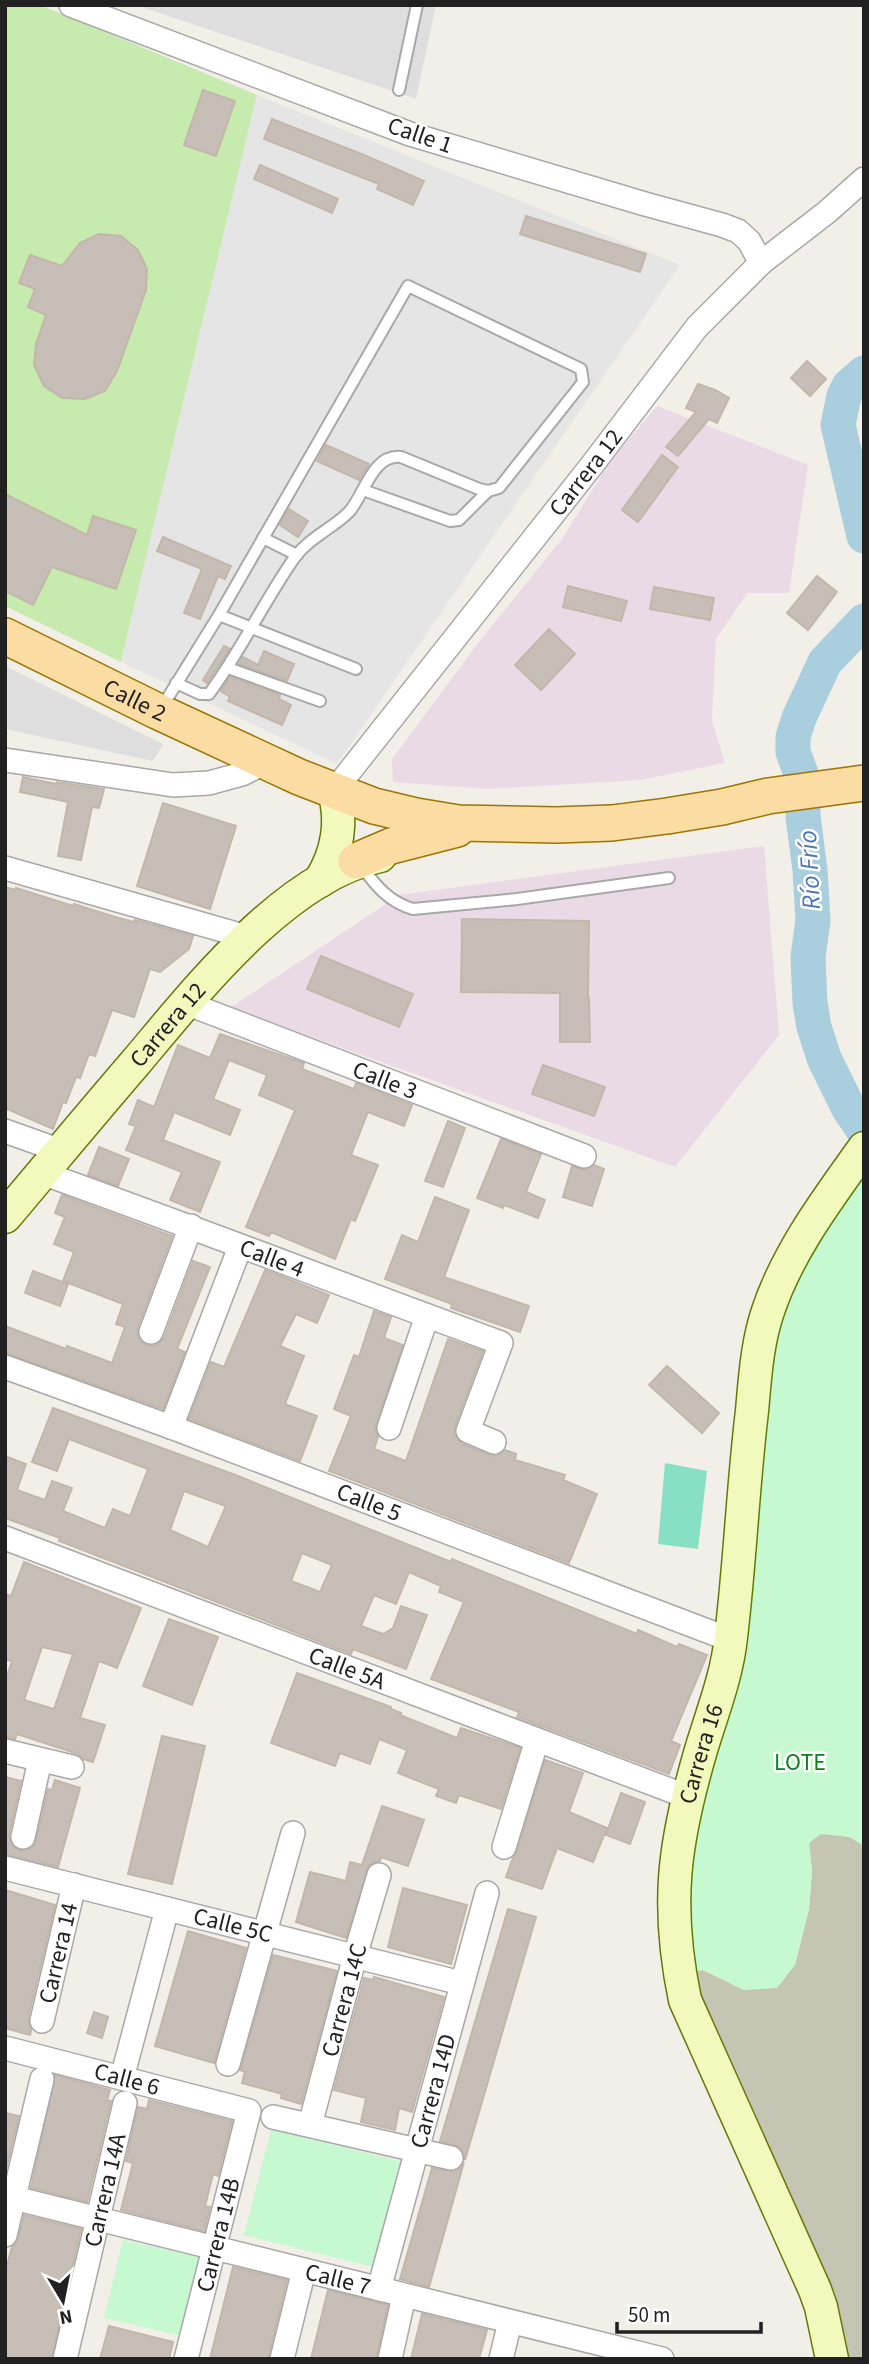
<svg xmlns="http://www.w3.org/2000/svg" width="869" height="2364" font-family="'Source Sans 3',sans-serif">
<rect width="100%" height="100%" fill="#f1efe8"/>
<g fill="#dfdede">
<polygon points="136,5 436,5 416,99"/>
<polygon points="5,666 163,744 153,761 5,729"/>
</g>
<g fill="#eadae6">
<polygon points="657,406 808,465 789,593 747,593 716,639 712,721 725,763 639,780 489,789 393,782 392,759 479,642 562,539 611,460"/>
<polygon points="764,846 779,1035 675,1167 230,1008 399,895"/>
</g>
<polygon fill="#c4c6b3" points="821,1833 850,1837 864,1846 864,2359 832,2359 680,1974 703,1970 744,1990 795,1965 809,1909 812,1871 809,1843"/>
<polygon fill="#c7eaaf" points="7,5 40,5 257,95 121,662 5,606"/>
<g fill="#c6f9cf">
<polygon points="864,1148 864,1846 850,1837 821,1834 809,1843 812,1871 809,1908 795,1965 777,1988 744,1990 703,1970 680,1974 701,1750 761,1334"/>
<polygon points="271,2130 408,2163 381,2269 244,2235"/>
<polygon points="123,2240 204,2258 186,2337 104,2318"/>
</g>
<polygon fill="#87dfc4" points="665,1463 707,1471 698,1549 658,1544"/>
<polygon fill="#e5e5e5" points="257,95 680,265 337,764 121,662"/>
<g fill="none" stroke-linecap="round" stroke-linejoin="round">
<g stroke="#a9cede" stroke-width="35">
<polyline points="864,373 849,386 844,396 838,425 864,536"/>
<polyline points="864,621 825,662 799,718 793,737 793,752 803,779 803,817 810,870 813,920 808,957 810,1003 814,1027 824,1058 848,1107 864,1131"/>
</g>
</g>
<g fill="#c6beb7" stroke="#c3b7aa" stroke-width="2" fill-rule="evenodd">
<polygon points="203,90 235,101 216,156 184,145"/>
<polygon points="272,119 364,155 424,181 413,205 377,189 379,184 264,139"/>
<polygon points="260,165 338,199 332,213 254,179"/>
<polygon points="526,216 646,254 640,272 520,234"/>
<polygon points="99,234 121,236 138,250 147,269 146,290 117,371 105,391 85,399 62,398 44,386 34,365 36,344 46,315 28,307 35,289 19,283 30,255 62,266 80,243"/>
<polygon points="807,361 826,379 810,396 791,378"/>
<polygon points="698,384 715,390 729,398 717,423 709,419 678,456 666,447 696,412 686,408"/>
<polygon points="326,445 369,464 359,480 317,461"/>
<polygon points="662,455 678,467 638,522 622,510"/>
<polygon points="5,494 87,535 93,516 136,530 116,589 52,567 33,605 5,591"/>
<polygon points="289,509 308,521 298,537 280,525"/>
<polygon points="163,537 231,566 225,579 218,576 200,619 184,613 202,569 157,551"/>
<polygon points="817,576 837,592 808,630 787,613"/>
<polygon points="568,586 627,601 621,621 563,607"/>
<polygon points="654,587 714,598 710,620 650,609"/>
<polygon points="549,629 575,654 541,690 515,665"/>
<polygon points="224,646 230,649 207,683 203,680"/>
<polygon points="264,651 294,664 287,681 239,664 243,657 258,665"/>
<polygon points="230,677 280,695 279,699 291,705 282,725 228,701 230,697 221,691"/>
<polygon points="23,777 56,784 57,782 104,789 99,808 92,807 81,860 58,856 68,802 20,792"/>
<polygon points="163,803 236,826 210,909 137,886"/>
<polygon points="5,887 15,890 16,888 73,906 74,904 115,917 134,922 135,920 193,936 189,949 160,972 150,969 134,1017 112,1010 95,1056 89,1054 80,1078 76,1077 66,1103 63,1102 53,1129 5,1108"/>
<polygon points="462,919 589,921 588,998 589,998 590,1042 560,1042 560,993 461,992"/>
<polygon points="321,956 413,994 399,1027 307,989"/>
<polygon points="220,1034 304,1063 302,1069 354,1089 356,1083 412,1105 404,1126 368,1112 351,1155 378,1165 355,1221 351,1219 335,1259 271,1232 269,1236 246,1227 295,1110 259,1095 267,1075 229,1060 213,1099 240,1110 230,1135 174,1112 163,1140 220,1162 200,1212 170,1200 182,1172 126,1150 136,1126 129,1124 138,1100 154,1107 178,1045 210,1058"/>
<polygon points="543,1065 605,1087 594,1116 532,1094"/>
<polygon points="448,1121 465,1128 443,1187 425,1181"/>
<polygon points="501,1139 541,1154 526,1192 545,1200 538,1218 504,1205 503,1208 477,1198"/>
<polygon points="99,1147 129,1159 118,1186 88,1175"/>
<polygon points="594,1165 604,1169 592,1206 563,1197 572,1166 585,1170"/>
<polygon points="62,1195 172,1236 138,1327 137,1335 145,1345 154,1346 164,1338 193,1261 210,1267 177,1349 185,1352 163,1409 5,1353 5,1326 66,1349 67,1346 112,1363 125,1327 116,1324 123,1304 63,1281 74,1252 54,1244 65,1217 55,1213"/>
<polygon points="435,1197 469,1210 444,1277 529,1306 520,1332 451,1308 452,1304 385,1279 402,1235 418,1242"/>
<polygon points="265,1270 329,1295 317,1323 296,1314 280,1346 304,1356 285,1404 317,1416 300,1461 189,1419 211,1362 224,1367"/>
<polygon points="33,1271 68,1284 60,1306 25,1293"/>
<polygon points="374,1311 391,1317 384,1338 403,1345 376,1424 375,1430 378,1437 374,1449 406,1461 448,1339 483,1351 455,1426 454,1434 462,1444 489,1455 496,1456 505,1450 516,1454 515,1460 565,1475 563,1480 597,1494 569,1563 329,1471 351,1416 334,1409 354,1355 359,1357"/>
<polygon points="667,1366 719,1413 702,1433 649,1385"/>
<path d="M53 1408 238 1476 451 1562 452 1559 637 1634 638 1630 677 1647 679 1644 707 1655 671 1741 680 1745 669 1774 517 1717 519 1712 431 1679 464 1602 439 1592 441 1586 409 1572 396 1604 374 1595 361 1626 383 1634 393 1628 401 1606 427 1615 406 1669 353 1649 351 1654 59 1541 60 1538 5 1518V1456L26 1464 17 1490 45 1500 52 1481 72 1488 63 1511 105 1528 113 1509 130 1516 148 1469 69 1439 57 1471 32 1462ZM184 1491 226 1506 208 1547 170 1530ZM302 1553 332 1565 320 1592 291 1581Z"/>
<path d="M24 1562 141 1608 117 1668 99 1661 80 1718 105 1725 93 1762 83 1759 78 1754 17 1734 15 1739 5 1737V1682L12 1661 5 1660V1594L11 1596ZM42 1647 73 1654 54 1709 24 1700Z"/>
<polygon points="169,1619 218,1637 192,1705 143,1686"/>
<polygon points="297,1673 391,1707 391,1709 401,1713 400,1715 457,1738 461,1728 520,1748 501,1809 459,1795 456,1803 436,1796 439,1789 398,1773 407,1750 379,1739 370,1764 340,1753 335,1766 271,1743"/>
<polygon points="162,1736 205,1746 172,1884 128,1874"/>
<polygon points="545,1760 583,1773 569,1812 607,1828 593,1862 557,1848 542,1889 506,1877 513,1858 517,1851"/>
<polygon points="5,1777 21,1781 9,1835 13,1847 21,1851 33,1847 36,1841 48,1789 52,1790 55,1780 80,1788 58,1867 5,1854"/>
<polygon points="621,1793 645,1802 630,1844 606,1835"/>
<polygon points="382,1806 424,1820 408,1866 381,1857 380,1861 369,1865 346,1938 296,1922 310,1872 346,1881 350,1862 362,1865"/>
<polygon points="403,1888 467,1905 451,1964 388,1947"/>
<polygon points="5,1890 55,1905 28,2018 31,2030 30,2035 5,2028"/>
<polygon points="508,1909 536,1917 465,2160 464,2153 460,2147 440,2141"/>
<polygon points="188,1931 246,1948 214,2063 155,2046"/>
<polygon points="273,1955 337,1971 301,2104 281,2098 282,2094 242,2083 245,2072 240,2070"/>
<polygon points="374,1977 444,1997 412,2112 399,2108 395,2130 361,2122 366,2098 334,2090 364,1978 373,1980"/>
<polygon points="94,2012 108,2017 102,2038 87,2033"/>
<polygon points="55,2075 110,2090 107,2100 111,2101 87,2202 31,2188"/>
<polygon points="149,2100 232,2121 218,2176 213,2174 205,2206 210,2207 204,2231 121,2210 133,2163 126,2161 138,2107 147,2109"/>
<polygon points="5,2113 19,2116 5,2173"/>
<polygon points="464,2162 429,2287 400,2279 432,2168 454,2172 461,2168"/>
<polygon points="24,2215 81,2229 51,2359 5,2359 5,2273 12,2247 18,2239"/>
<polygon points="233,2267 287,2280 268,2359 210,2359"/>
<polygon points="328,2290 388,2305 376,2359 311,2359"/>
<polygon points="422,2314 487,2330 479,2359 411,2359"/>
<polygon points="109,2326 173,2342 169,2359 100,2359"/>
</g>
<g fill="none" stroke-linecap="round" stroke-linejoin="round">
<g stroke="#a8a8a8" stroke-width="14">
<g id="lane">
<polyline points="399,90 417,5"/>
<polyline points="363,490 450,521 459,520 488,491"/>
<polyline points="263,538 297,555"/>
<polyline points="219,615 356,669"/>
<polyline points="228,668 320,701"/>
<path d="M162 707 219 615 408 286 581 369 583 382 499 488 488 491 479 489 401 457C372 454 365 494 349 512 333 528 309 538 295 557 264 601 241 651 209 694H200L176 683"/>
<path d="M362 867C376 886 389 902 413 909L517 899 669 878"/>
</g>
</g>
<g stroke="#a8a8a8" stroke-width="26">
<g id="street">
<polyline points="71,5 410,134 645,204 722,225 738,231 749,241 761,263"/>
<polyline points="5,760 173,785 209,783 242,774 266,762"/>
<path id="s1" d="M334 791 592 465 697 327 761 263 827 212 864 179"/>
<polyline points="5,868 247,937"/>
<polyline points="186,1003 584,1156"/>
<polyline points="5,1131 61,1151"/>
<path d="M42 1173C196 1228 348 1287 501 1343L468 1431 494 1442"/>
<polyline points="151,1332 191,1226"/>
<polyline points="5,1367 171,1427 731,1640"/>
<polyline points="171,1427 240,1247"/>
<polyline points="389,1428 427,1316"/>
<polyline points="5,1538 688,1797"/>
<polyline points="5,1751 72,1767"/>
<polyline points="23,1837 40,1760"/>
<polyline points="504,1847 537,1740"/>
<polyline points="5,1868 461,1983"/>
<polyline points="42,2021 74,1885"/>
<polyline points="5,2048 249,2111 186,2359"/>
<polyline points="228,2064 293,1833"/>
<polyline points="122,2078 167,1909"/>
<polyline points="273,2117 451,2158"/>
<polyline points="310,2125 355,1956 379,1875"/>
<polyline points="14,2198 662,2359"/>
<polyline points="5,2235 42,2079"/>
<polyline points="379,2289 487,1893"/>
<polyline points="65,2359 125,2103"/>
<polyline points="282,2359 304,2270"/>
<polyline points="390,2359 404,2296"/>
<polyline points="501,2359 510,2322"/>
</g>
</g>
<g stroke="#647a06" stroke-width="35">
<g id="secondary">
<path d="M320 881C338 852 343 823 334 791"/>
<path id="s2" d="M5 1217C49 1165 92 1113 136 1062 196 991 285 876 380 856"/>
<path id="s3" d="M832 2359 821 2307 815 2290 685 2000C665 1904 674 1842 701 1750 712 1713 727 1676 731 1637 740 1562 743 1486 752 1411 755 1378 757 1343 768 1311 788 1251 827 1200 864 1148"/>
</g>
</g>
<g stroke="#9c7502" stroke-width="38">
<g id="primary">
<path id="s4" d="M5 636 159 712 299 777 374 806 416 816 458 823 556 825 612 823 667 816 722 807 768 796 864 783"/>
<polyline points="356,861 391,846 457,829"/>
</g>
</g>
<use href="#lane" stroke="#fff" stroke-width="10"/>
<use href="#street" stroke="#fff" stroke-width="23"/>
<use href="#secondary" stroke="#f1f9bd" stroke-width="32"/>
<use href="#primary" stroke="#fbdca3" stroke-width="35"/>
</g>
<g text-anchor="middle" stroke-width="5" stroke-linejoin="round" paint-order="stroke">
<g font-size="24" fill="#212121" stroke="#fff">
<text transform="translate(420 135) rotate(19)" y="8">Calle 1</text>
<text dy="8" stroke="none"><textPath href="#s1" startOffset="406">Carrera 12</textPath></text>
<text dy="8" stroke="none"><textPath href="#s4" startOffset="145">Calle 2</textPath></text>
<text dy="8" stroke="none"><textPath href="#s2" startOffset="252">Carrera 12</textPath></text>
<text transform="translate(385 1080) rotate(21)" y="8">Calle 3</text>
<text transform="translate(272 1258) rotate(21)" y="8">Calle 4</text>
<text transform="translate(369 1502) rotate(21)" y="8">Calle 5</text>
<text transform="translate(347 1668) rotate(21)" y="8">Calle 5A</text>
<text dy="8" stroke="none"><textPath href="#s3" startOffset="639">Carrera 16</textPath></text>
<text transform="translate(233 1925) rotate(14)" y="8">Calle 5C</text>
<text transform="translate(58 1953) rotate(-77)" y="8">Carrera 14</text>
<text transform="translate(344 2000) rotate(-75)" y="8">Carrera 14C</text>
<text transform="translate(127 2079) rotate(15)" y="8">Calle 6</text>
<text transform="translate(433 2091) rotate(-75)" y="8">Carrera 14D</text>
<text transform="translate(105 2190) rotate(-77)" y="8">Carrera 14A</text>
<text transform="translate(218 2235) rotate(-76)" y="8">Carrera 14B</text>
<text transform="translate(338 2279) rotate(14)" y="8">Calle 7</text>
</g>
<g font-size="24" fill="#0d8120" stroke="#fff">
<text x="800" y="1770">LOTE</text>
</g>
<g font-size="26" font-style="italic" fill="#4d77b1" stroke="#fff">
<text transform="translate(809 870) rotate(-93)" y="9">Río Frío</text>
</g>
</g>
<rect width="869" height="2364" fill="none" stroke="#212121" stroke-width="14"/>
<g transform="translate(63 2301) rotate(170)" stroke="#ffffff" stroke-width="5" paint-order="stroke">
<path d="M0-5L12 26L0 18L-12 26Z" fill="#212121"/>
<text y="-10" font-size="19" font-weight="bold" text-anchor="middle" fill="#212121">N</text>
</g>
<path d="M617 2322v10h144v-10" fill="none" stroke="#212121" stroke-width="3.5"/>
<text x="628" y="2322" font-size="21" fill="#212121" stroke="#ffffff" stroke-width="5" paint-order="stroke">50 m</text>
</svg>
